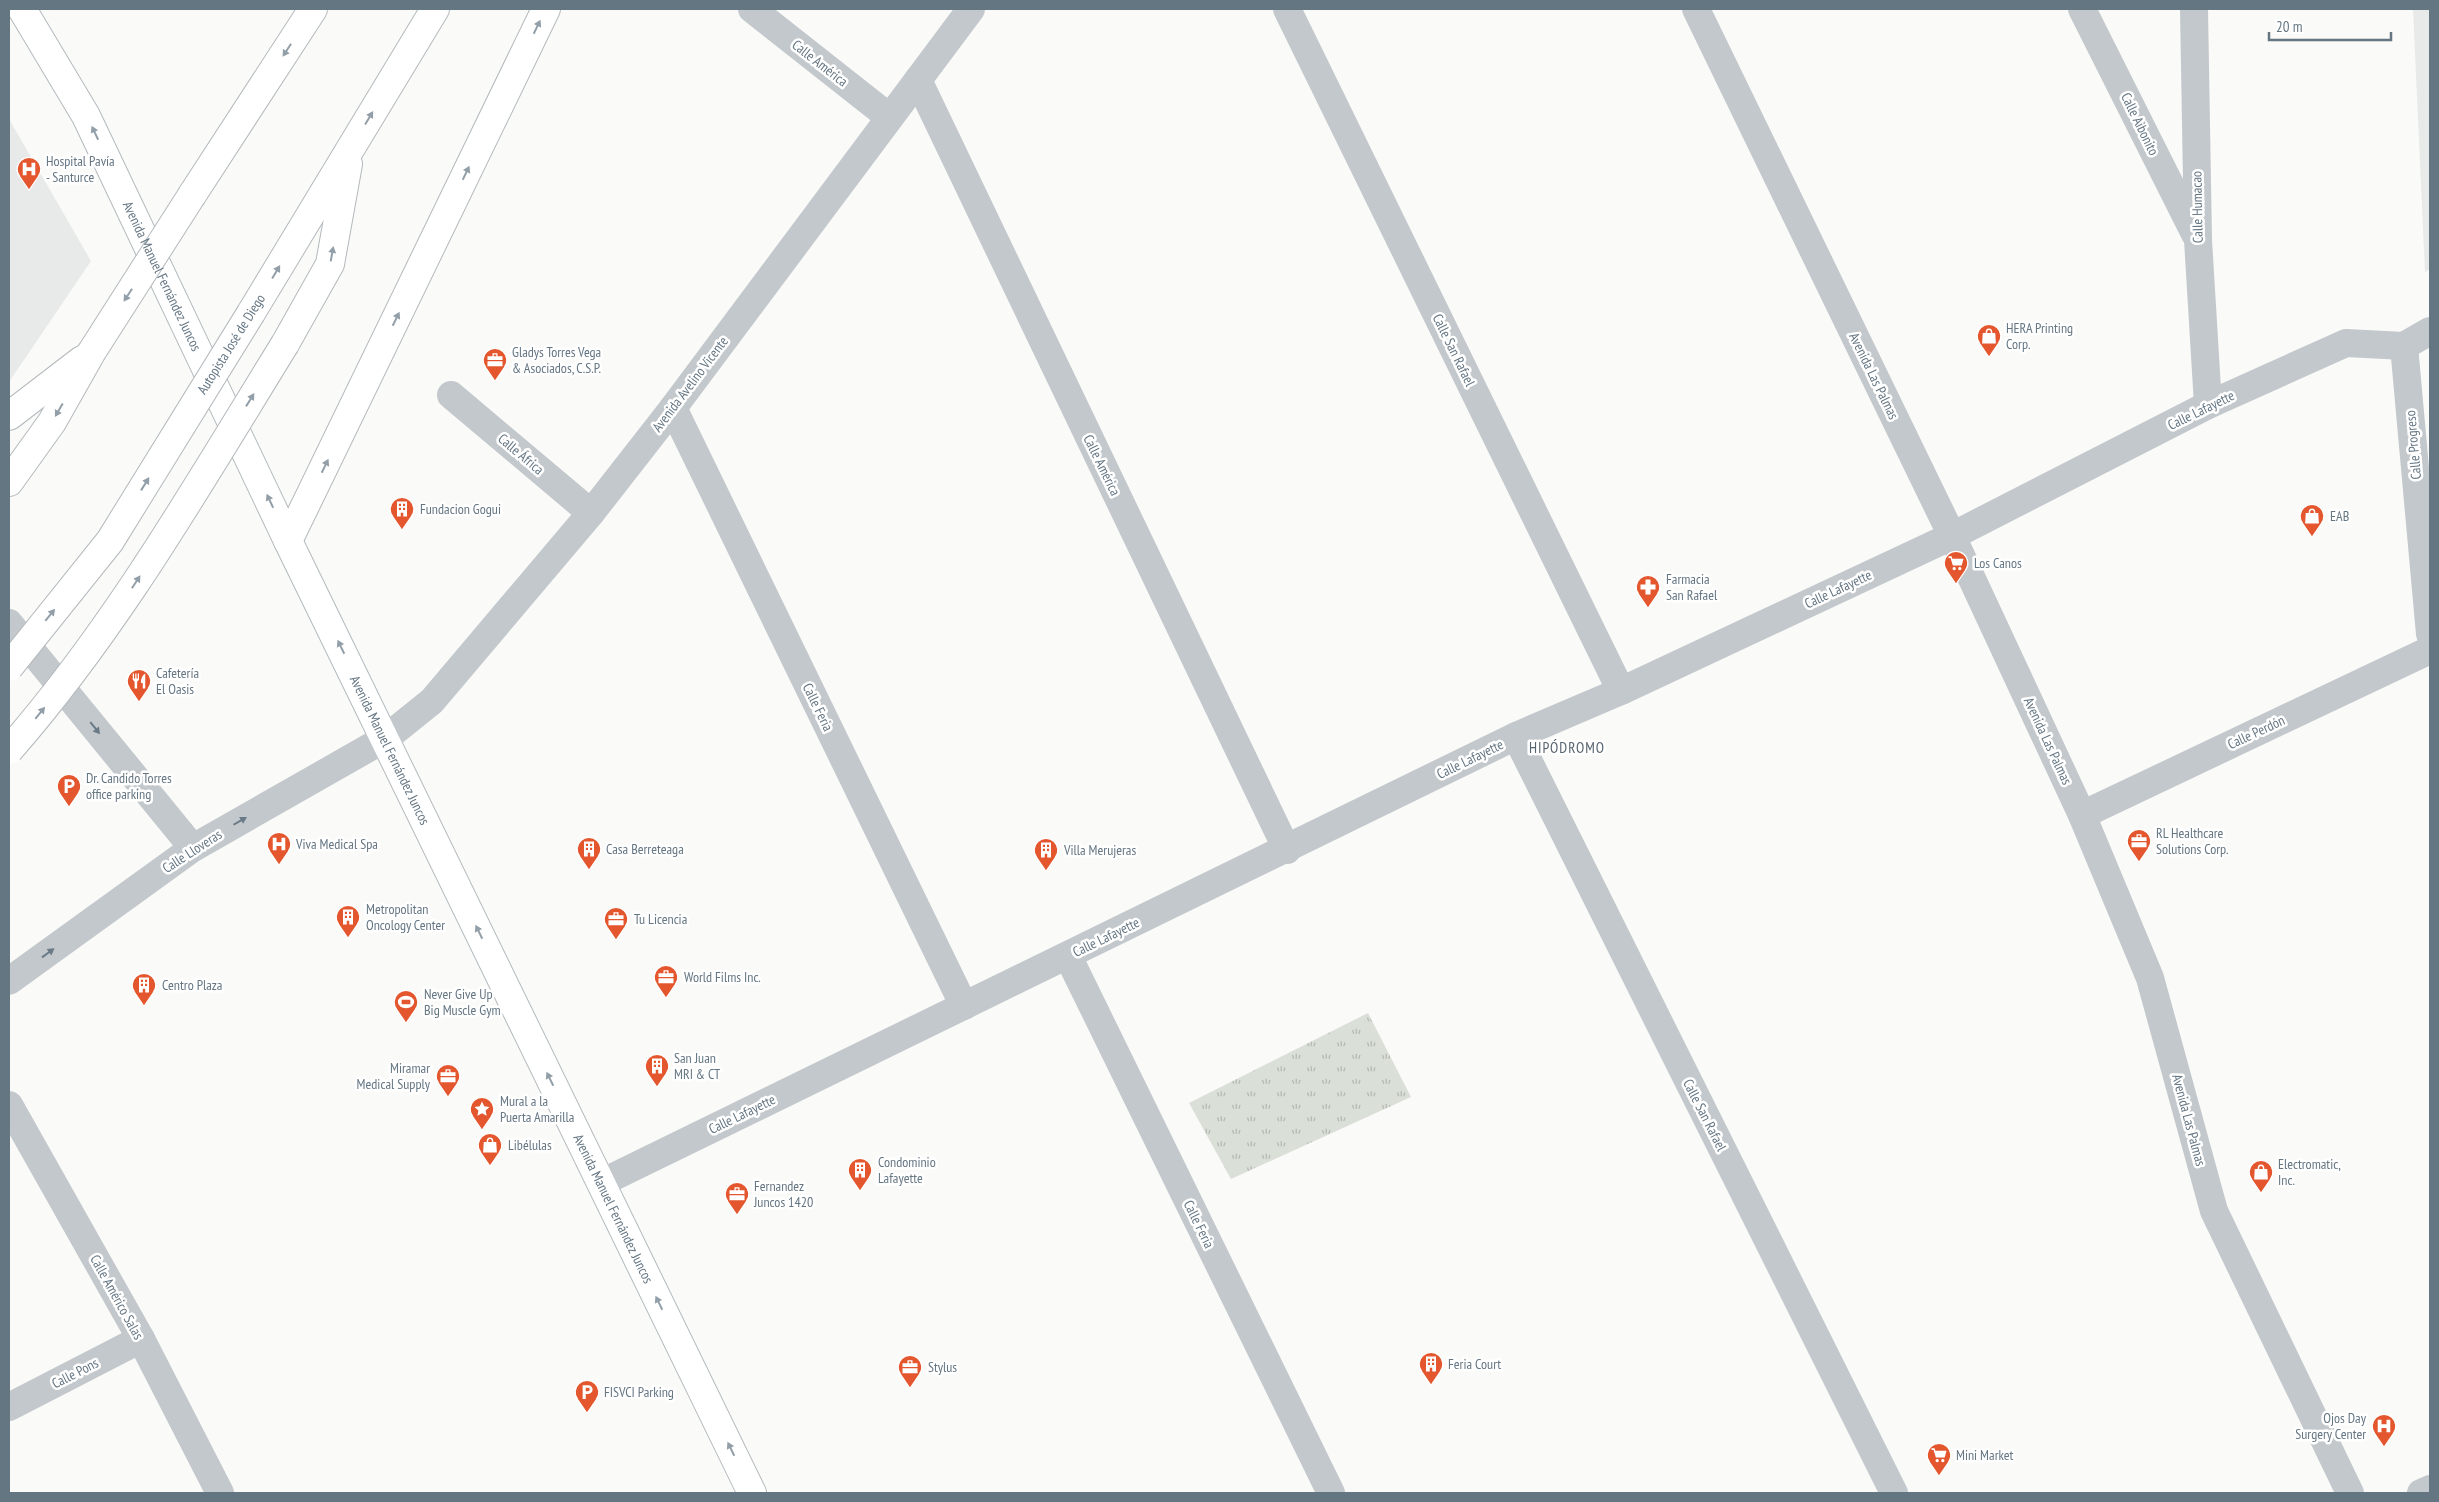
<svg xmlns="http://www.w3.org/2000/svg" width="2439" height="1502" font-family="'PT Sans Narrow',sans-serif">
<defs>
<pattern id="grass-tufts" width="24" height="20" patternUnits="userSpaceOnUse" patternTransform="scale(1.25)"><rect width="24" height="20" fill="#dadfd7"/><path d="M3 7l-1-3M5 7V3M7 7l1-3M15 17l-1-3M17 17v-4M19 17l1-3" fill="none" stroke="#b4b9b4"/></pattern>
</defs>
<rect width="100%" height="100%" fill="#fafaf8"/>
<g fill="#e8e9e9">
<polygon points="2413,9 2430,9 2430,269 2425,272"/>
<polygon points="9,119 91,261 9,382"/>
</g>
<polygon fill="url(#grass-tufts)" points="1368,1013 1411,1097 1231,1179 1189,1103"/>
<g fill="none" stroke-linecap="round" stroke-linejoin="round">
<g stroke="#b3babf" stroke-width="30">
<g id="secondary">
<path id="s1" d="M22 9 86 116 288 541 752 1493"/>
</g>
</g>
<g stroke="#b4b9bd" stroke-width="30">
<g id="motorway">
<polyline points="192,195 313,9"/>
<polyline points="251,313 435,9"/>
<polyline points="285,344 330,264 348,164"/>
<polyline points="9,416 82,360"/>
<polyline points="9,482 52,422 91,353"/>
<polyline points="288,541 546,9"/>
</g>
</g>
<g stroke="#c3c8cc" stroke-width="28">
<polyline points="752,9 889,117"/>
<polyline points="1287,9 1621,691"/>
<polyline points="2082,9 2195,234"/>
<polyline points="2194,9 2198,240 2208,405"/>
<polyline points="918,80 1287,850"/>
<polyline points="2404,346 2430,634"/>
<polyline points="2404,346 2430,331"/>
<polyline points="451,395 591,513"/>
<polyline points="673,408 964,1006"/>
<polyline points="9,623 193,848"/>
<polyline points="1516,736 1894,1493"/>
<polyline points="2082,815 2430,650"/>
<polyline points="1068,956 1331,1493"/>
<polyline points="9,981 193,848 386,738 432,701 591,513 673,408 971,9"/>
<polyline points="9,1105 141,1339 220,1493"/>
<polyline points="601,1183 1516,736 1621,691 1952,536 2208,405 2346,343 2404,346"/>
<polyline points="9,1407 141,1339"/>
<polyline points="2421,1493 2430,1489"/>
</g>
<polyline stroke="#c3c8cc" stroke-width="28" points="1696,9 1952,536 2082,815 2150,978 2214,1211 2350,1493"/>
<use href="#secondary" stroke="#fff" stroke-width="28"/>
<use href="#motorway" stroke="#fff" stroke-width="28"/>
<g stroke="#b4b9bd" stroke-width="30" stroke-linecap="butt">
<g id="motorway-bridge">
<polyline points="91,353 192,195"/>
<polyline points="9,667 110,541 251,313"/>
<path d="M9 750C117 627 199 483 285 344"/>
</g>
</g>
<use href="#motorway-bridge" stroke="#fff" stroke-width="28"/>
</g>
<defs><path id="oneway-solid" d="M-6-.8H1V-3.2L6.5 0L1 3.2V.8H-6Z" transform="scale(1.25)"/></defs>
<g fill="#939fa8">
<use href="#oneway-solid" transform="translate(537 27) rotate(-64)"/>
<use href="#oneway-solid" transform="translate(287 50) rotate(123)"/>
<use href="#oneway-solid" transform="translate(369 118) rotate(-59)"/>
<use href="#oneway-solid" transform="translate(95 133) rotate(-115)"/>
<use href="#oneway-solid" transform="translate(466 173) rotate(-64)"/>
<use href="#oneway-solid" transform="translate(332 254) rotate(-80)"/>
<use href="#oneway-solid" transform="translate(276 272) rotate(-59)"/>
<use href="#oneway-solid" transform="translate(128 295) rotate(123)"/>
<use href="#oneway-solid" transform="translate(396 319) rotate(-64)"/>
<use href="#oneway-solid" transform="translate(250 400) rotate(-58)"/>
<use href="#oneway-solid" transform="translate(59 410) rotate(120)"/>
<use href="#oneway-solid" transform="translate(325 466) rotate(-64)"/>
<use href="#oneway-solid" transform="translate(145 484) rotate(-58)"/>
<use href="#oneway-solid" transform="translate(270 501) rotate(-115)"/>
<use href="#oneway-solid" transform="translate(136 582) rotate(-57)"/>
<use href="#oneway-solid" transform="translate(50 615) rotate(-51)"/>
<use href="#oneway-solid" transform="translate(341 647) rotate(-116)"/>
<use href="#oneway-solid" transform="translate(40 713) rotate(-51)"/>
<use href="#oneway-solid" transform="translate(479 932) rotate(-116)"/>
<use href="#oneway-solid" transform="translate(550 1079) rotate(-116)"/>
<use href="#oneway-solid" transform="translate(659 1303) rotate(-116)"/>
<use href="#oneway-solid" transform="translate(731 1449) rotate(-116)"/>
</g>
<g fill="#6a7a87">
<use href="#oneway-solid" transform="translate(95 728) rotate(51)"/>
<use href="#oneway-solid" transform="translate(240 821) rotate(-30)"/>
<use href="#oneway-solid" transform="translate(48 953) rotate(-36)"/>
</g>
<defs>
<g id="hospital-pin" transform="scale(1.25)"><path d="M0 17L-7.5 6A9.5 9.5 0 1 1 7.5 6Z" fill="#e4572e" stroke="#fff"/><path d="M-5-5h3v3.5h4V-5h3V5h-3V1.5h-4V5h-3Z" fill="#fff"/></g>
<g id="shop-pin" transform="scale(1.25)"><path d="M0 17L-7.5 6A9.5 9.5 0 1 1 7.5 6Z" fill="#e4572e" stroke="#fff"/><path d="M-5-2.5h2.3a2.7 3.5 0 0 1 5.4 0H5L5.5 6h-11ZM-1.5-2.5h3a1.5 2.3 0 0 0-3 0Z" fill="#fff"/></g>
<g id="office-pin" transform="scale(1.25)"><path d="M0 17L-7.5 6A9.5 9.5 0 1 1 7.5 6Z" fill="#e4572e" stroke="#fff"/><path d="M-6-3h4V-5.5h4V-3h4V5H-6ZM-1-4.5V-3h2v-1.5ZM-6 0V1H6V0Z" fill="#fff"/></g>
<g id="building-pin" transform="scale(1.25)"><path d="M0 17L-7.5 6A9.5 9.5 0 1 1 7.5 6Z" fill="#e4572e" stroke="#fff"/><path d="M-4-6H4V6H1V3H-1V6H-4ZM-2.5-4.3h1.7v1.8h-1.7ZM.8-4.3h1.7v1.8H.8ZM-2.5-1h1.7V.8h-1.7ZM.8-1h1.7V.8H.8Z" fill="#fff"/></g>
<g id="supermarket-pin" transform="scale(1.25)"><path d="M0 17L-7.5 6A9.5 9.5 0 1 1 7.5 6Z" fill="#e4572e" stroke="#fff"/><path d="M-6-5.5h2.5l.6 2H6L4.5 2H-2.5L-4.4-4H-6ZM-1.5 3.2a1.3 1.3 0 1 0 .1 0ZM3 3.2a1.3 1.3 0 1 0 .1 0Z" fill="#fff"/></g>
<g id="pharmacy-pin" transform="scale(1.25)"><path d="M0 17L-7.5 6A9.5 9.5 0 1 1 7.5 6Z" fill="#e4572e" stroke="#fff"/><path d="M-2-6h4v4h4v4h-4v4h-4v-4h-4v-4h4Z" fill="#fff"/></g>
<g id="restaurant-pin" transform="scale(1.25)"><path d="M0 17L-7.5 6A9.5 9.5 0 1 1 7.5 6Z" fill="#e4572e" stroke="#fff"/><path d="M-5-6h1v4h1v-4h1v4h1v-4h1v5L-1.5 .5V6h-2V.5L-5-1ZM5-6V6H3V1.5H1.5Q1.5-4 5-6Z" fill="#fff"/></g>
<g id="parking-pin" transform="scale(1.25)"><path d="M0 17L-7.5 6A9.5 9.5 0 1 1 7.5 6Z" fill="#e4572e" stroke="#fff"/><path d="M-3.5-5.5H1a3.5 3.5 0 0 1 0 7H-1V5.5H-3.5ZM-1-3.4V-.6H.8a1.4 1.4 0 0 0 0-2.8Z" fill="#fff"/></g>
<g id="stadium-pin" transform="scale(1.25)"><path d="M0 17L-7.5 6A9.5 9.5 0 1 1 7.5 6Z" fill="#e4572e" stroke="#fff"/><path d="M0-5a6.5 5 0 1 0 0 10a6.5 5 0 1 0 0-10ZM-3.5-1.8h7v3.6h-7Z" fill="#fff"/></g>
<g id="sight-pin" transform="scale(1.25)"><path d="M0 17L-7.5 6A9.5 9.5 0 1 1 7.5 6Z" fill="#e4572e" stroke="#fff"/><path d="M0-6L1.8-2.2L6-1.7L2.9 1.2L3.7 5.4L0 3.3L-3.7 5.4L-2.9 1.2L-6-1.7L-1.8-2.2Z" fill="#fff"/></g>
</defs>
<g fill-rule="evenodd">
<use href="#hospital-pin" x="29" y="169"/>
<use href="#shop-pin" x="1989" y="336"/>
<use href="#office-pin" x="495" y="360"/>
<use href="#building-pin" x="402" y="509"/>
<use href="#shop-pin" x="2312" y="516"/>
<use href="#supermarket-pin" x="1956" y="563"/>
<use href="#pharmacy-pin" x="1648" y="587"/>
<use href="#restaurant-pin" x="139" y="681"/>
<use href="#parking-pin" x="69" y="786"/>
<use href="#office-pin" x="2139" y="841"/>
<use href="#hospital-pin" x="279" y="844"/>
<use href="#building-pin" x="589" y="849"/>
<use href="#building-pin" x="1046" y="850"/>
<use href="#building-pin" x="348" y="917"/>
<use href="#office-pin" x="616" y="919"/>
<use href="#office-pin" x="666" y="977"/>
<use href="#building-pin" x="144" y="985"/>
<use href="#stadium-pin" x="406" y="1002"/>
<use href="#building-pin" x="657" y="1066"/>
<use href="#office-pin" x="448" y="1076"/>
<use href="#sight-pin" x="482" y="1109"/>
<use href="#shop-pin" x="490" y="1145"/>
<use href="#building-pin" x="860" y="1170"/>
<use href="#shop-pin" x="2261" y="1172"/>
<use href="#office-pin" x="737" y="1194"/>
<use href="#building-pin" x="1431" y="1364"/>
<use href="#office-pin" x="910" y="1367"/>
<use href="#parking-pin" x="587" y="1392"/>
<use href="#hospital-pin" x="2384" y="1426"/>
<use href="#supermarket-pin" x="1939" y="1455"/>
</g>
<g text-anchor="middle" stroke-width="5" stroke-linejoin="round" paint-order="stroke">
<g font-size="14" fill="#657683" stroke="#fff">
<text transform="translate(820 63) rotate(38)" y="5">Calle América</text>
<text transform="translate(2140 124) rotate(64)" y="5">Calle Aibonito</text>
<text transform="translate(2197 207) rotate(-91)" y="5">Calle Humacao</text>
<text dy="5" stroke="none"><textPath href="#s1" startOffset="302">Avenida Manuel Fernández Juncos</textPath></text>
<text transform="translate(231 344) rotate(-58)" y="5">Autopista José de Diego</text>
<text transform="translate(1454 350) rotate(64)" y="5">Calle San Rafael</text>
<text transform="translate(1874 376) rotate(64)" y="5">Avenida Las Palmas</text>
<text transform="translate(690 384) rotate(-53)" y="5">Avenida Avelino Vicente</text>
<text transform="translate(2201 410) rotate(-26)" y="5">Calle Lafayette</text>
<text transform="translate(2413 445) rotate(-95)" y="5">Calle Progreso</text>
<text transform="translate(521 454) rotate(40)" y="5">Calle África</text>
<text transform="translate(1102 465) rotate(64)" y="5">Calle América</text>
<text transform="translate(1838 589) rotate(-25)" y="5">Calle Lafayette</text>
<text transform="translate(818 707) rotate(64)" y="5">Calle Feria</text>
<text transform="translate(2256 732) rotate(-25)" y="5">Calle Perdón</text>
<text transform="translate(2048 741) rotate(65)" y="5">Avenida Las Palmas</text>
<text dy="5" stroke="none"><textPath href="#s1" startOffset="828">Avenida Manuel Fernández Juncos</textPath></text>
<text transform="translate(1470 759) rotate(-26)" y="5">Calle Lafayette</text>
<text transform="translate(192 851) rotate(-33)" y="5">Calle Lloveras</text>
<text transform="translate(1106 937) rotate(-26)" y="5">Calle Lafayette</text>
<text transform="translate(742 1114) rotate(-26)" y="5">Calle Lafayette</text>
<text transform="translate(1705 1115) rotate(63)" y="5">Calle San Rafael</text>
<text transform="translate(2189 1120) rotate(75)" y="5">Avenida Las Palmas</text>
<text dy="5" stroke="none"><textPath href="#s1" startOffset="1338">Avenida Manuel Fernández Juncos</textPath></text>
<text transform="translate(1199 1224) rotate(64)" y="5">Calle Feria</text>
<text transform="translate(117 1297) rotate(61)" y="5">Calle Américo Salas</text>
<text transform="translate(75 1373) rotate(-27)" y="5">Calle Pons</text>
</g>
<g font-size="14" fill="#657683" stroke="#fff" text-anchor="start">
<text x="46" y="166">Hospital Pavía<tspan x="46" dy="16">- Santurce</tspan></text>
<text x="2006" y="333">HERA Printing<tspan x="2006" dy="16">Corp.</tspan></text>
<text x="512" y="357">Gladys Torres Vega<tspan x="512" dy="16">&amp; Asociados, C.S.P.</tspan></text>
<text x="420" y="514">Fundacion Gogui</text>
<text x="2330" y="521">EAB</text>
<text x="1974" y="568">Los Canos</text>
<text x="1666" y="584">Farmacia<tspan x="1666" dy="16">San Rafael</tspan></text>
<text x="156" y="678">Cafetería<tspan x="156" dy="16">El Oasis</tspan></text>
<text x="86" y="783">Dr. Candido Torres<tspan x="86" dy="16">office parking</tspan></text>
<text x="2156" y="838">RL Healthcare<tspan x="2156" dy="16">Solutions Corp.</tspan></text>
<text x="296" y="849">Viva Medical Spa</text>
<text x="606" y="854">Casa Berreteaga</text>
<text x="1064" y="855">Villa Merujeras</text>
<text x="366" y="914">Metropolitan<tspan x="366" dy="16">Oncology Center</tspan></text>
<text x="634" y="924">Tu Licencia</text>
<text x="684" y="982">World Films Inc.</text>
<text x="162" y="990">Centro Plaza</text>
<text x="424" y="999">Never Give Up<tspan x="424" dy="16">Big Muscle Gym</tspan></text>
<text x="674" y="1063">San Juan<tspan x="674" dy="16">MRI &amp; CT</tspan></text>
<text x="430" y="1073" text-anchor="end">Miramar<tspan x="430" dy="16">Medical Supply</tspan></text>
<text x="500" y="1106">Mural a la<tspan x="500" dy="16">Puerta Amarilla</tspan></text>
<text x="508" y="1150">Libélulas</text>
<text x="878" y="1167">Condominio<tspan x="878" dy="16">Lafayette</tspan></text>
<text x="2278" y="1169">Electromatic,<tspan x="2278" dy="16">Inc.</tspan></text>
<text x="754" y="1191">Fernandez<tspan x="754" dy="16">Juncos 1420</tspan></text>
<text x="1448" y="1369">Feria Court</text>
<text x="928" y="1372">Stylus</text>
<text x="604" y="1397">FISVCI Parking</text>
<text x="2366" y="1423" text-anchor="end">Ojos Day<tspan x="2366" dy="16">Surgery Center</tspan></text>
<text x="1956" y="1460">Mini Market</text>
</g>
<g font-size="15" letter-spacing="1" fill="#57646e" stroke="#fff">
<text x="1567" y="753">HIPÓDROMO</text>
</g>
</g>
<rect width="2439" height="1502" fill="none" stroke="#657683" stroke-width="20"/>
<path d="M2269 32v8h122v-8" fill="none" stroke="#657683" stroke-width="2.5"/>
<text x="2276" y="32" font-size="15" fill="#657683" stroke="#ffffff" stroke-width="4" paint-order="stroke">20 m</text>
</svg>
